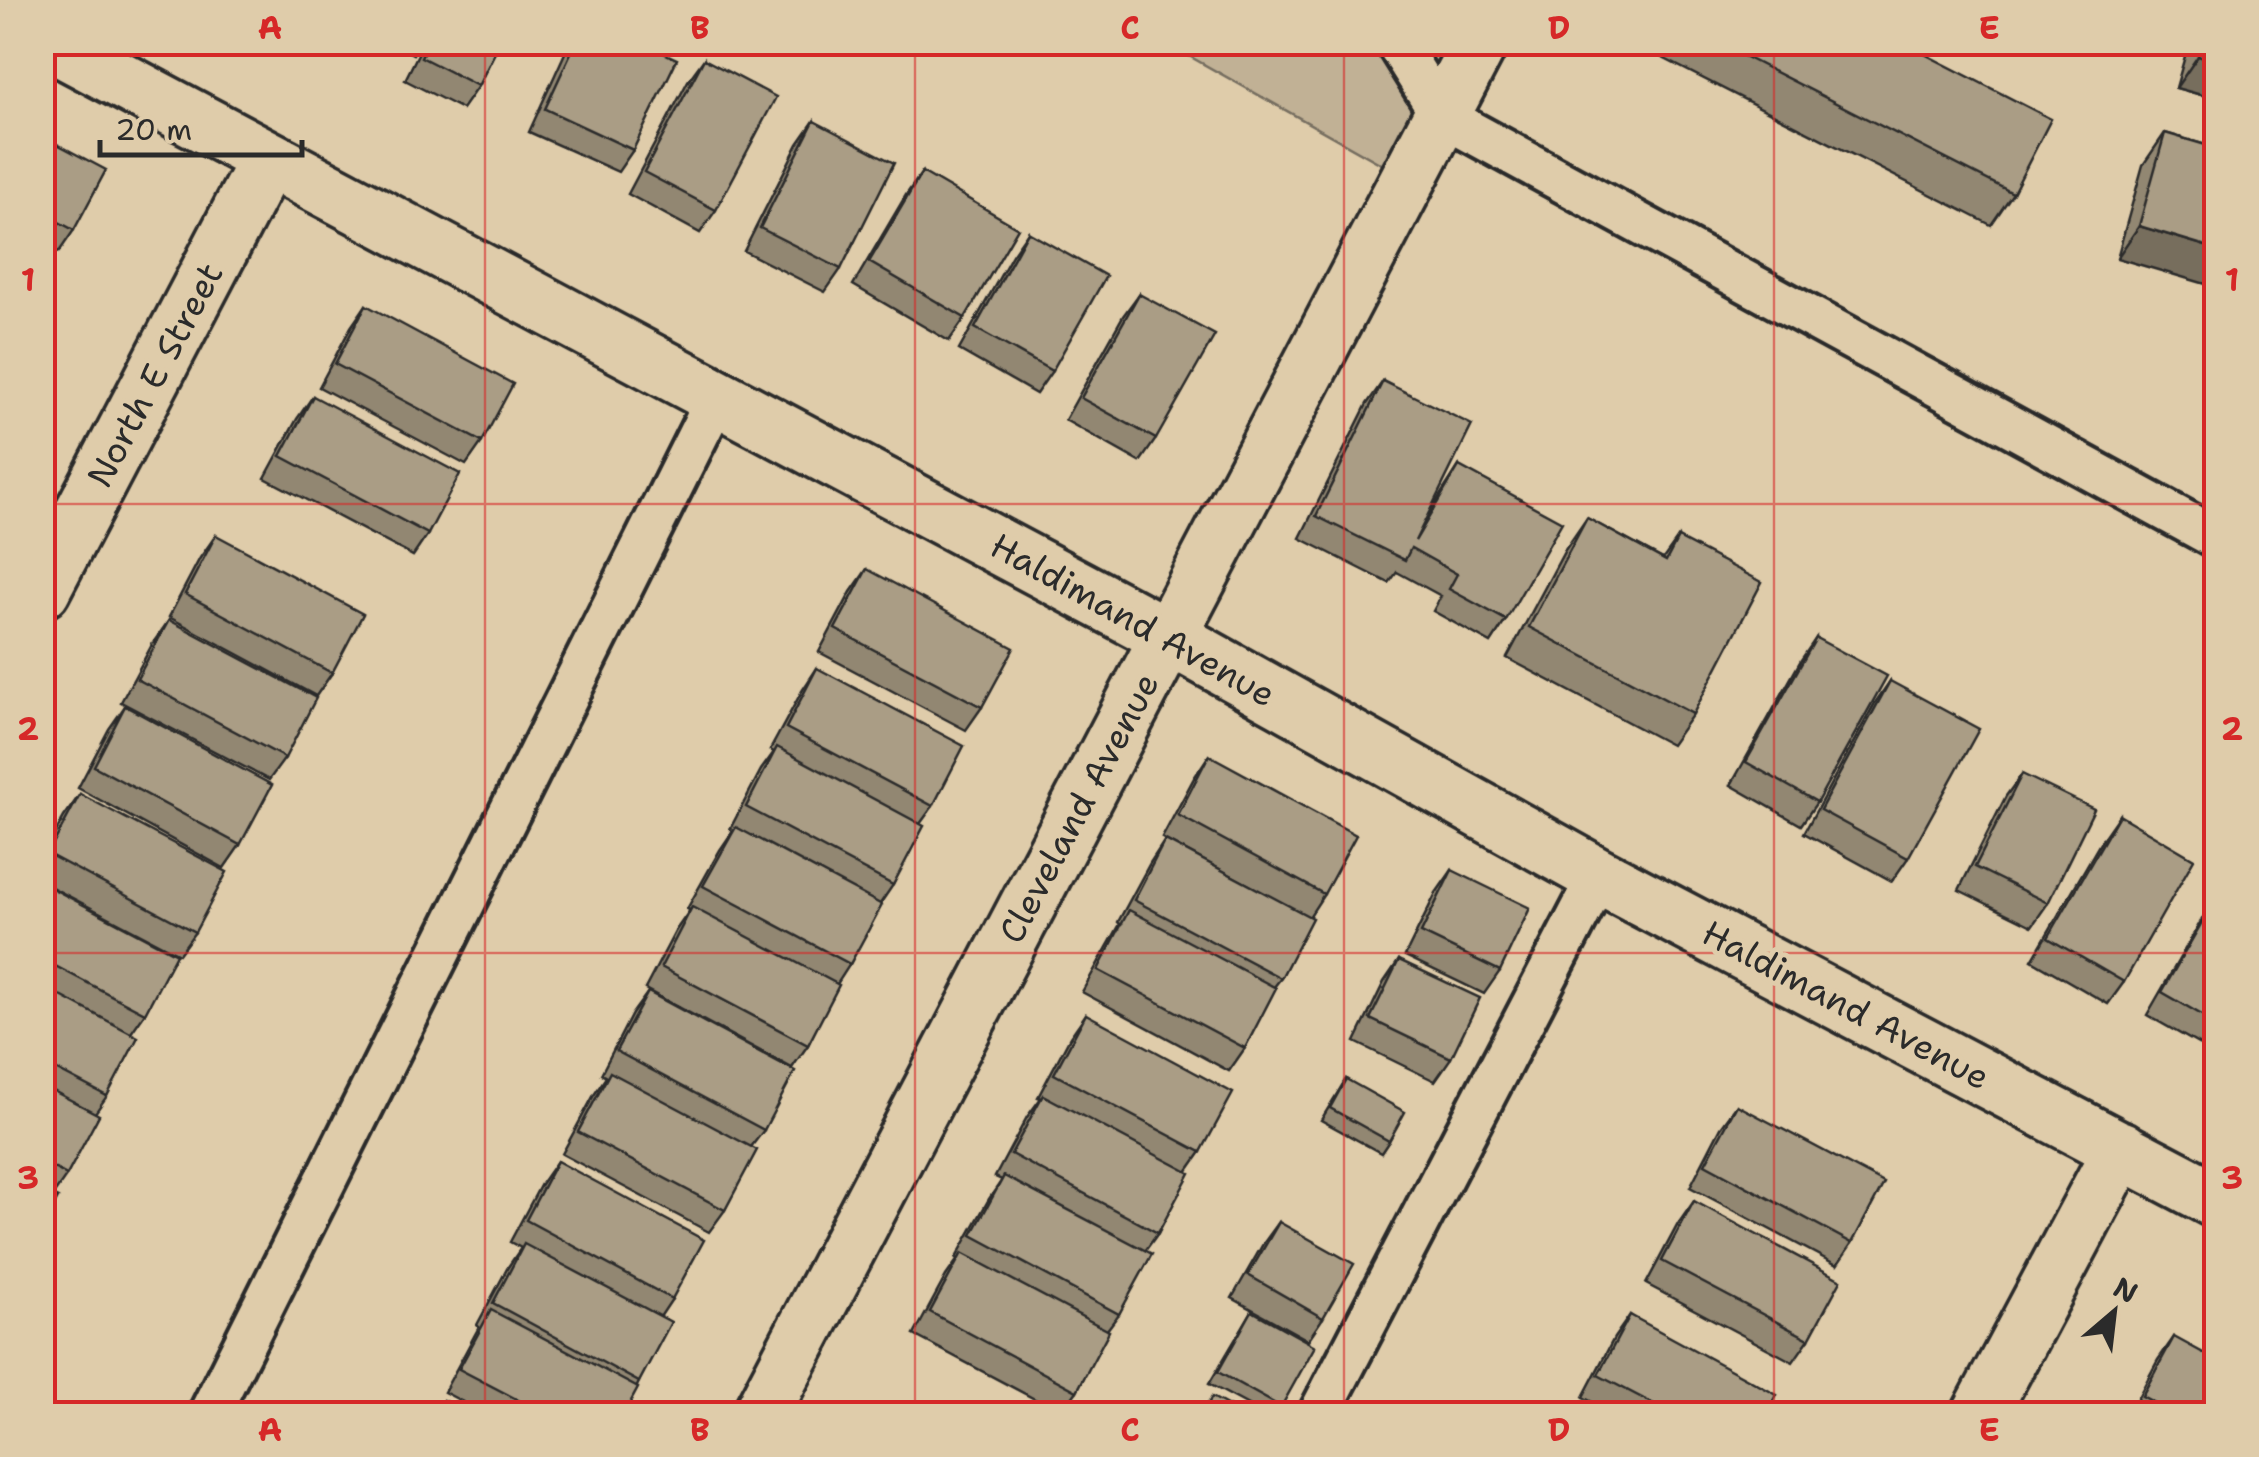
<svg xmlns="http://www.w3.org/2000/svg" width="2259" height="1457" font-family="'Shantell Sans',sans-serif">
<rect width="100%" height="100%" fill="#dfccaa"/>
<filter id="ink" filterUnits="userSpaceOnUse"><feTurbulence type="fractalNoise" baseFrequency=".01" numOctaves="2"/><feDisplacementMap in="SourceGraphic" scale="20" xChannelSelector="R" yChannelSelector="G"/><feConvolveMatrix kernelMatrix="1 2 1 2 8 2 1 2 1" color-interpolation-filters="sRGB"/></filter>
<g filter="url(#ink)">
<polygon fill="#c1b195" stroke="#766e60" stroke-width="2.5" points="1166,43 1480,43 1408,179"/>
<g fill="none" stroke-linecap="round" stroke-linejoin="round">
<g stroke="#2b2b2b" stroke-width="48">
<g id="service">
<polyline points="1396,42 1442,116 2216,538"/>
<polyline points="209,1414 717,397"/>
<polyline points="1319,1414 1599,876"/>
</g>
</g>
<g stroke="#2b2b2b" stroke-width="62">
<g id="minor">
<polyline points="49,42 1169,637 1599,876 2216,1200"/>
<polyline points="42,590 267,160"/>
<polyline points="761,1414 1480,42"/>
<polyline points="1980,1414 2121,1149"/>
</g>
</g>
<use href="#service" stroke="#dfccaa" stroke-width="40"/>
<use href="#minor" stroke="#dfccaa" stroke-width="55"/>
</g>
<g fill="#928772" stroke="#2b2b2b" stroke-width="2.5">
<polygon points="390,42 421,42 413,54"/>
<polygon points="424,42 500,42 478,86 462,109 405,80"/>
<polygon points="570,42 640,42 633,150 618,172 529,132"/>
<polygon points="1656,42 1901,42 2013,193 1991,225 1651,52"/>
<polygon points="2189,42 2216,42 2216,99 2176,88"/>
<polygon points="704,59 716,210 700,233 628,194 688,81"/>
<polygon points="814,121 841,269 825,292 744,251 798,144"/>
<polygon points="2165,133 2216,148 2117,258 2143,165"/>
<polygon points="42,136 74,230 59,252 42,244"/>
<polygon points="922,172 965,318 949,341 853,285 906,195"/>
<polygon points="1028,232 1052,371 1036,394 959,350 1012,255"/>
<polygon points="1139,294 1156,439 1140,462 1065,420 1123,316"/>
<polygon points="366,305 482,442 466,465 319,387 351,327"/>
<polygon points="1383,381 1427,516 1459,466 1506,620 1491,643 1433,611 1441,596 1397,572 1389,583 1300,538 1367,404"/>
<polygon points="313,396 428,534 413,556 265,478 297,419"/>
<polygon points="1587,518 1663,559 1678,538 1693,714 1671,745 1507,658 1565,550"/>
<polygon points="216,535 332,673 316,696 169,617 200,558"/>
<polygon points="867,569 982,707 966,730 819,652 851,592"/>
<polygon points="169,620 285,758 269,780 121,702 153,643"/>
<polygon points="1816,638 1817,802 1801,825 1731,785 1801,660"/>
<polygon points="817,668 933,806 920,824 893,885 880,904 850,964 837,984 808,1045 792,1068 645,989 676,930 690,910 687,909 720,850 733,831 730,829 761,770 774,752 770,750 802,691"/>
<polygon points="1890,681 1908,858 1892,881 1804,833 1875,703"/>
<polygon points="125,706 240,845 224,868 78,788 109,729"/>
<polygon points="1209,755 1324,894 1309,917 1281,978 1274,987 1245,1048 1229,1071 1082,992 1120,924 1118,922 1150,863 1165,840 1257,889 1162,838 1194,778"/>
<polygon points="2022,774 2048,903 2032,926 1959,890 2006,796"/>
<polygon points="80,794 195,932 179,954 42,882 42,857 64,817"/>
<polygon points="2119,815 2124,982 2108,1004 2032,960 2103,838"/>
<polygon points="1452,870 1500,971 1484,994 1405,956 1436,893"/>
<polygon points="42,883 145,1013 131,1033 107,1096 95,1113 67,1175 53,1195 42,1228"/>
<polygon points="2216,895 2216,1054 2147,1015"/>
<polygon points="1399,960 1451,1058 1435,1081 1355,1042 1384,982"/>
<polygon points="648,992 764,1130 751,1147 725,1210 709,1232 562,1154 594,1095 606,1077 601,1074 632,1014"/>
<polygon points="1086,1014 1201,1152 1187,1172 1158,1233 1145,1251 1119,1314 1107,1330 1077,1391 1061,1413 914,1335 946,1276 958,1259 956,1258 989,1199 1002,1180 995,1177 1027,1117 1041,1098 1038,1097 1070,1037"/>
<polygon points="1346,1079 1389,1141 1381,1153 1321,1120"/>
<polygon points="1737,1105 1852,1243 1837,1265 1690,1187 1721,1127"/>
<polygon points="557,1161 672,1299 660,1317 639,1382 624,1414 486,1414 444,1392 479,1327 477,1325 508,1267 521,1248 510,1242 541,1184"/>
<polygon points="1694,1201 1809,1339 1793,1362 1646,1284 1678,1224"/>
<polygon points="1279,1222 1323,1318 1308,1340 1232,1298 1263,1244"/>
<polygon points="1252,1311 1281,1407 1276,1414 1265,1414 1209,1384"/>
<polygon points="1630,1315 1767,1414 1615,1414 1583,1397 1614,1338"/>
<polygon points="2174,1337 2216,1414 2129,1414 2158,1360"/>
</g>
<g fill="#776e5d" stroke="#2b2b2b" stroke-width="2.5">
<polygon points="2198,56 2216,61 2216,99 2176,88"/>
<polygon points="2139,226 2216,249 2216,287 2117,258"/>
</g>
<g fill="#aa9d85" stroke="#2b2b2b" stroke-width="2.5">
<polygon points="428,42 500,42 478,86 421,57"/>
<polygon points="576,42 640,42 677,59 633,150 545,109"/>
<polygon points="1716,42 1901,42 2051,119 2013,193"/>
<polygon points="2202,42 2216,42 2216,61 2198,56"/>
<polygon points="704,59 776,97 716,210 644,172"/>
<polygon points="814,121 894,163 841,269 760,228"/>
<polygon points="2165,133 2216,148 2216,249 2139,226"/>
<polygon points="42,136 106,170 74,230 42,213"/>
<polygon points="922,172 1018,228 965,318 869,262"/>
<polygon points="1028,232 1106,276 1052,371 975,328"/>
<polygon points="42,265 50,269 42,282"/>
<polygon points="1139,294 1215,335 1156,439 1081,398"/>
<polygon points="366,305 513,384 482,442 335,364"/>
<polygon points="1383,381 1472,425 1415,541 1459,466 1562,522 1506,620 1449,589 1457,574 1411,548 1405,560 1316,516"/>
<polygon points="313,396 460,474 428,534 281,456"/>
<polygon points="1587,518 1666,561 1678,538 1762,582 1693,714 1529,627"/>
<polygon points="216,535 363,614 332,673 185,594"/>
<polygon points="867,569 1014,648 982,707 835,629"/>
<polygon points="169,620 316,698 285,758 137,679"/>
<polygon points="1816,638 1887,676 1817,802 1746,762"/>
<polygon points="817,668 964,746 933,806 786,728"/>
<polygon points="1890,681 1979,729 1908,858 1820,810"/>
<polygon points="125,706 272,785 240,845 94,766"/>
<polygon points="777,747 924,826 893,885 746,807"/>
<polygon points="1209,755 1356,835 1324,894 1178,815"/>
<polygon points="2022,774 2094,809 2048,903 1975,867"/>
<polygon points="80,794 227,872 195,932 48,854"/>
<polygon points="2119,815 2194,859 2124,982 2048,938"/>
<polygon points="736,827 882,905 850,964 703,886"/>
<polygon points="1165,840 1312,918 1281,978 1134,900"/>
<polygon points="1452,870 1530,908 1500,971 1421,933"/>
<polygon points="42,883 176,954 145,1013 42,959"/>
<polygon points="2216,898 2216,1023 2162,992"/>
<polygon points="692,907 839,985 808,1045 661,967"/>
<polygon points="1129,910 1276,988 1245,1048 1098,970"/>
<polygon points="1399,960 1480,998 1451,1058 1370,1019"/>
<polygon points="42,986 138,1037 107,1096 42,1062"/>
<polygon points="648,992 795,1071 764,1130 616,1051"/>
<polygon points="1086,1014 1233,1093 1201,1152 1054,1074"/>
<polygon points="610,1072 757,1150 725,1210 578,1132"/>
<polygon points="1346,1079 1405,1112 1389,1141 1330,1108"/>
<polygon points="42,1085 99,1115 67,1175 42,1162"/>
<polygon points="1043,1095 1190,1173 1158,1233 1011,1154"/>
<polygon points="1737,1105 1884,1183 1852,1243 1705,1164"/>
<polygon points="557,1161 704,1240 672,1299 526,1220"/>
<polygon points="1004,1176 1152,1254 1119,1314 972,1235"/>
<polygon points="42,1190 58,1198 42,1228"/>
<polygon points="1694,1201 1841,1280 1809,1339 1662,1261"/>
<polygon points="1279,1222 1354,1264 1323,1318 1248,1275"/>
<polygon points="524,1244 671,1322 639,1382 493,1303"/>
<polygon points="962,1253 1109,1331 1077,1391 930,1312"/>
<polygon points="491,1310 638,1388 624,1414 545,1414 459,1369"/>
<polygon points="1252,1311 1315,1346 1281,1407 1218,1372"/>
<polygon points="1630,1315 1777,1395 1767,1414 1673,1414 1598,1375"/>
<polygon points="2174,1337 2216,1360 2216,1414 2176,1414 2142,1396"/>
<polygon points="1212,1397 1244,1414 1202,1414"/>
<polygon points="443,1400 470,1414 435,1414"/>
</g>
</g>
<path fill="none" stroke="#d62828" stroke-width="2.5" stroke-opacity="0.55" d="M485 42V1414M915 42V1414M1344 42V1414M1774 42V1414M42 504H2216M42 953H2216"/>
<g text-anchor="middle" stroke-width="10" stroke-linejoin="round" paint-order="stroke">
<g font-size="35" fill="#2b2b2b" stroke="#dfccaa">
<text transform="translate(155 375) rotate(-62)" y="12">North E Street</text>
<text transform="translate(1133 620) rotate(29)" y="12">Haldimand Avenue</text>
<text transform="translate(1079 808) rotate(-62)" y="12">Cleveland Avenue</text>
<text transform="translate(1846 1005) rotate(28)" y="12">Haldimand Avenue</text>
</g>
</g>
<rect width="2259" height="1457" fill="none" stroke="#dfccaa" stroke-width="110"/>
<g transform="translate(2114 1312) rotate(28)" stroke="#dfccaa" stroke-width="8" paint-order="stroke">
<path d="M0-8L18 38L0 25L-18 38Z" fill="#2b2b2b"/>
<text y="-15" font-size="28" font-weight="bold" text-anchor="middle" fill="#2b2b2b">N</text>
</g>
<path d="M100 140v15h202v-15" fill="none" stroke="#2b2b2b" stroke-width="5"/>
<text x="115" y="140" font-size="30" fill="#2b2b2b" stroke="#dfccaa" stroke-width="8" paint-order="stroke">20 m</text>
<rect x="55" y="55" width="2149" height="1347" fill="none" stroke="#d62828" stroke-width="4"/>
<g font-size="32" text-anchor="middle" font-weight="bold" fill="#d62828">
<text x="270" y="39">A</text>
<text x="700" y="39">B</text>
<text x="1130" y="39">C</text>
<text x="1559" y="39">D</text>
<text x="1989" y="39">E</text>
<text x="28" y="291">1</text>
<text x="2232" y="291">1</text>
<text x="28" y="740">2</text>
<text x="2232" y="740">2</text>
<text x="28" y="1189">3</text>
<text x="2232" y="1189">3</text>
<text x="270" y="1441">A</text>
<text x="700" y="1441">B</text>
<text x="1130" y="1441">C</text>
<text x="1559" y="1441">D</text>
<text x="1989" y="1441">E</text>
</g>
</svg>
